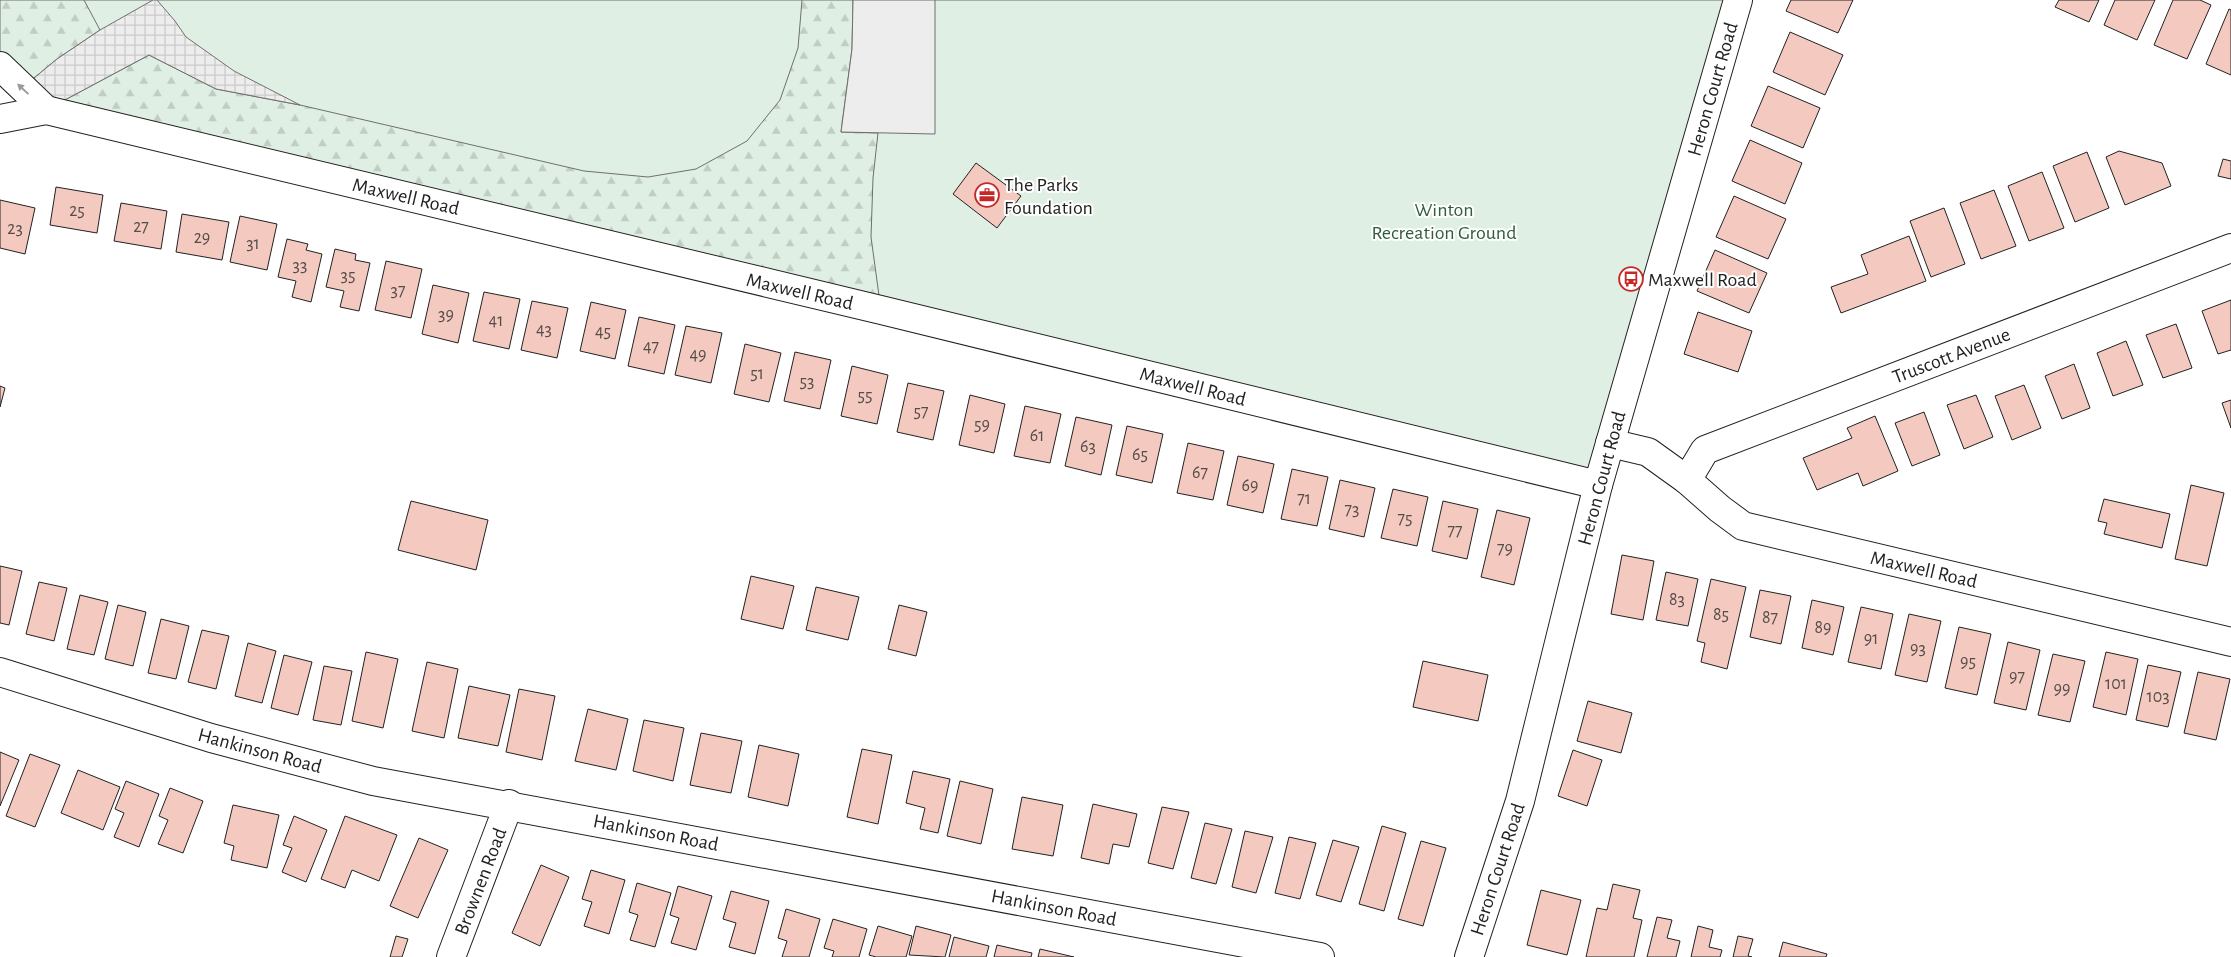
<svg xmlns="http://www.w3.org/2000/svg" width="2231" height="957" font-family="'Alegreya Sans',sans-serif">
<defs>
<pattern id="forest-firs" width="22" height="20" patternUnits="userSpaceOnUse" patternTransform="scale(1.25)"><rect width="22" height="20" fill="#e0efe3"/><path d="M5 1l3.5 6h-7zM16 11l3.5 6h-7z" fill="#c0cdc2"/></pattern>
<pattern id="plaza-grid" width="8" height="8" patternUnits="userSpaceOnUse" patternTransform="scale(1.25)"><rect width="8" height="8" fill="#ededed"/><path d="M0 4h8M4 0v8" fill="none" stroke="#cbcbcb"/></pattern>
</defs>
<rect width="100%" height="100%" fill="#fff"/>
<polygon fill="#e0efe3" stroke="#6f6f6f" points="0,0 1738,0 1598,485 881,310"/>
<g fill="url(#forest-firs)" stroke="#6f6f6f">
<polygon points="0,0 84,0 100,30 57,59 22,88 0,66"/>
<polygon points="802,0 853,0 852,49 841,132 878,133 873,178 871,237 881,310 46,110 149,55 216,89 300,105 584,171 648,177 696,169 747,141 780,100 798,48"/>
</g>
<polygon fill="#ededed" stroke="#6f6f6f" points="853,0 935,0 935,134 841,132 852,49"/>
<polygon fill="url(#plaza-grid)" stroke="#6f6f6f" points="153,0 157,0 175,21 186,37 234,71 300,105 216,89 149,55 46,110 22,88 57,59 100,30"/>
<g fill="#f3c9c0" stroke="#222">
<polygon points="1791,0 1853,0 1838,33 1786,11"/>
<polygon points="2059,0 2099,0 2089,22 2055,7"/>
<polygon points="2115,0 2155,0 2137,40 2104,25"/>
<polygon points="2173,0 2200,0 2211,5 2187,59 2154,45"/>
<polygon points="2229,9 2231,10 2231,75 2206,64"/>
<polygon points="1790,32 1843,55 1825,95 1773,72"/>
<polygon points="1768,86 1820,108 1803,148 1751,126"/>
<polygon points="1750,140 1802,163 1785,204 1732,181"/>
<polygon points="2119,151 2162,163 2171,186 2125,205 2106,157"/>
<polygon points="2087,152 2109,208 2075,222 2053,166"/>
<polygon points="2223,159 2231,161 2231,179 2218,176"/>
<polygon points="976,163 1021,196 997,228 953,194"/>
<polygon points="2042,172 2064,228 2029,241 2008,186"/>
<polygon points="56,187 103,195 97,233 50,225"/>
<polygon points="1994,190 2016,246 1981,259 1960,203"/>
<polygon points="1734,196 1786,219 1768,259 1716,237"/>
<polygon points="0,200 35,208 25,254 0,248"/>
<polygon points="121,203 167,211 161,249 114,241"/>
<polygon points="1944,208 1965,264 1931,277 1910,221"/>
<polygon points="182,214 229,222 222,260 176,252"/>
<polygon points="240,216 277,224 267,270 230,262"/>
<polygon points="1909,236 1926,281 1841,313 1831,287 1868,274 1861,255"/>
<polygon points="287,239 308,244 306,250 322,254 311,302 292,297 296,281 278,277"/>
<polygon points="335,249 356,254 355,260 370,263 359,311 340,307 344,291 326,287"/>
<polygon points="1715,250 1767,273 1749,313 1697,291"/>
<polygon points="386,261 422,269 411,318 375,310"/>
<polygon points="433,285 469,293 458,343 422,334"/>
<polygon points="484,292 520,299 509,349 473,341"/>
<polygon points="2231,300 2231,350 2218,354 2202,311"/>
<polygon points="532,301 568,308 557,358 521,350"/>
<polygon points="591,302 626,310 615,359 580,351"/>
<polygon points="1698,312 1752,331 1738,372 1684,354"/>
<polygon points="639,317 675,325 664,374 628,366"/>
<polygon points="2176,324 2192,368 2163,378 2146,335"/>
<polygon points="686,326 722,333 711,383 675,375"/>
<polygon points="2126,341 2143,385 2113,396 2097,353"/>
<polygon points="745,344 781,353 769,402 734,394"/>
<polygon points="795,352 831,360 820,409 784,401"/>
<polygon points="2074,364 2090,408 2062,419 2045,376"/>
<polygon points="852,366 888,375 877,424 841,416"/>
<polygon points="908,383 944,391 933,440 897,432"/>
<polygon points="2024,385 2041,428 2012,440 1995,396"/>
<polygon points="0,386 5,388 0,407"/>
<polygon points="970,395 1005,404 994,453 959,445"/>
<polygon points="1976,395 1993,437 1964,449 1947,405"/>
<polygon points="2231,400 2231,428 2222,403"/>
<polygon points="1025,406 1061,414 1050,463 1014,456"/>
<polygon points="1924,412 1940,455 1912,466 1895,423"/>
<polygon points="1875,416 1898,471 1863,486 1858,473 1817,490 1803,458 1852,438 1847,428"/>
<polygon points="1076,417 1112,425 1101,475 1065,466"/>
<polygon points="1127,426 1163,434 1152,483 1116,475"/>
<polygon points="1188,443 1224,451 1213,500 1177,493"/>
<polygon points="1238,456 1274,464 1263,513 1227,505"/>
<polygon points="1292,469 1328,477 1317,526 1281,519"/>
<polygon points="1340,480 1375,488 1364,537 1329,529"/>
<polygon points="2191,485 2224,493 2207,566 2175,559"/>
<polygon points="1393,489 1428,497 1417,546 1381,538"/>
<polygon points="2104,499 2170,514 2162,548 2104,534 2107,523 2098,521"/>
<polygon points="411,501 488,520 476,570 398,550"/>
<polygon points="1443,501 1478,509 1467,559 1432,551"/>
<polygon points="1497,510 1530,518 1514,585 1481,577"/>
<polygon points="1622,555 1654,561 1643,620 1611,614"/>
<polygon points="0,566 22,571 9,625 0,623"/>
<polygon points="1666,572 1698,579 1688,626 1656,620"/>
<polygon points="751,576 794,586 783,629 741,619"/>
<polygon points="1711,579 1746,587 1727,669 1701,662 1705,643 1697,641"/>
<polygon points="39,582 67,588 54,641 26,634"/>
<polygon points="816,587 859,597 848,640 806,630"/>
<polygon points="1760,590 1791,596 1781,644 1750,637"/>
<polygon points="80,595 108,602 94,655 67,649"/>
<polygon points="1812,600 1844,607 1833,655 1802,648"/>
<polygon points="118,605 146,612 133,666 105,659"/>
<polygon points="899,605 927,612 916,656 888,649"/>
<polygon points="1861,607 1893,614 1881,669 1848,662"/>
<polygon points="1909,614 1941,621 1927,682 1895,675"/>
<polygon points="161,619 189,626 176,679 148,673"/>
<polygon points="1959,627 1991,634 1977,695 1945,688"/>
<polygon points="202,630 229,636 216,689 188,682"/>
<polygon points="2008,642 2040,650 2026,710 1994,703"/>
<polygon points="248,643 276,651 262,703 235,696"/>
<polygon points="366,652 398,659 383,728 352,721"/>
<polygon points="2106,652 2138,659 2126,715 2093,707"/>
<polygon points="2053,654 2085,661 2070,722 2038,715"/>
<polygon points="284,655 312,662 298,715 271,708"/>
<polygon points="1423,661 1488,675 1478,721 1413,707"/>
<polygon points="427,662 458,669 444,738 412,731"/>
<polygon points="2148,665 2181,672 2168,727 2136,720"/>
<polygon points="324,666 352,671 341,725 313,720"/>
<polygon points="2198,672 2230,679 2216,740 2184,733"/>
<polygon points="469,686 510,695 498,746 458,738"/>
<polygon points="519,689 555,696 542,760 506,752"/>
<polygon points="1588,701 1632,713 1621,753 1577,741"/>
<polygon points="588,709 628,719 616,770 575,761"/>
<polygon points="644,720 684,728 673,781 633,771"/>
<polygon points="701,733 742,741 731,793 690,785"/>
<polygon points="759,745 799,754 788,806 748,797"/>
<polygon points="862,749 892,755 878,824 847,817"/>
<polygon points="1573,750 1602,760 1587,806 1558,796"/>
<polygon points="0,752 19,760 0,806"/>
<polygon points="30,754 60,765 35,827 6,816"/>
<polygon points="78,770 120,787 103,830 61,813"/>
<polygon points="913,771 950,779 938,833 920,829 925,808 906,803"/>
<polygon points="126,781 159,794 139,847 114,837 124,813 115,809"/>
<polygon points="960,781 993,789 981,844 947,836"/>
<polygon points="170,788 203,801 183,853 158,844 168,820 159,816"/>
<polygon points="1022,797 1063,805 1053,856 1012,849"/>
<polygon points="1093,804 1137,814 1129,847 1113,844 1109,864 1081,858"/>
<polygon points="233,805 279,815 267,868 231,860 234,846 224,843"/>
<polygon points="1162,807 1189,812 1173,869 1148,863"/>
<polygon points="294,816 327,830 306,882 282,872 292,848 283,845"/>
<polygon points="345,816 397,835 379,881 352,870 345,888 321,879"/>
<polygon points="1205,823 1232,829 1216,884 1191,878"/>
<polygon points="1382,826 1406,833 1384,911 1359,904"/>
<polygon points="1245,831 1273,837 1256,893 1232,887"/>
<polygon points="1289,837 1316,843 1300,899 1275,893"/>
<polygon points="419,838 448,850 418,918 390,906"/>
<polygon points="1333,840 1359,847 1341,902 1316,895"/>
<polygon points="1421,841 1446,848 1423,926 1398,919"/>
<polygon points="541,865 569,877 540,946 512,933"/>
<polygon points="591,870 625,880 609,934 584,926 592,902 582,899"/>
<polygon points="637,883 671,893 655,947 630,940 638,915 629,912"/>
<polygon points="1613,884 1640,890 1633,918 1642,920 1634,957 1586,957 1597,908 1607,910"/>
<polygon points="678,886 712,896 696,950 671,943 679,918 670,915"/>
<polygon points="1541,890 1581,900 1567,955 1527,945"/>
<polygon points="731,891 769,901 755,954 729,947 736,923 723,919"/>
<polygon points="786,909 820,919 809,957 782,957 787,941 778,938"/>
<polygon points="1657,917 1672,920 1667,938 1680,941 1676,957 1647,957"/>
<polygon points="833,919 867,929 859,957 832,957 834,951 824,948"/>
<polygon points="878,926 912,936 906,957 876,957 869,955"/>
<polygon points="916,926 951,935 945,957 909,955"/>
<polygon points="1698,926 1713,930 1709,947 1722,950 1720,957 1691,957"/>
<polygon points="396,936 408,939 402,957 390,957"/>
<polygon points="1738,936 1753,939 1748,956 1752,957 1733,957"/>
<polygon points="954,937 989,946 986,957 949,957"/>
<polygon points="1783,942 1827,954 1826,957 1779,957"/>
<polygon points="997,945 1032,953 1031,957 994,957"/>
<polygon points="1040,949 1074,957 1038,957"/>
</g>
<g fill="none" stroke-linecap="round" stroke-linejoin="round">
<g stroke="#222" stroke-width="30">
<g id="street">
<polyline points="0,66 46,110"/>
<polyline points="0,119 46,110 881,310 1598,485"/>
<polyline points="1610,443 1648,452 1687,480 1720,509 1743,526 2231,642"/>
<polyline points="1687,480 1705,450 2231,248"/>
<polyline points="0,672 211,738 373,781 1320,957"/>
<polyline points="451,957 509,804"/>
<polyline points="1469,957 1520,801 1598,485 1738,0"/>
</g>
</g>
<use href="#street" stroke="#fff" stroke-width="28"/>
</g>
<defs><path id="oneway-solid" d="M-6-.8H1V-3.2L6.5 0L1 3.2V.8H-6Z" transform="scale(1.25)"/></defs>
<use fill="#9c9c9c" href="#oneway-solid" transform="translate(23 89) rotate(-137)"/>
<defs>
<g id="office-ring" transform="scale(1.25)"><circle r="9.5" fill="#fff" stroke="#c62828" stroke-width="1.5"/><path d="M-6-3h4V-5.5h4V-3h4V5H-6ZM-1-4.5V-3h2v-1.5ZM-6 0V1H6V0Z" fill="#c62828"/></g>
<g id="bus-ring" transform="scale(1.25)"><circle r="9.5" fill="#fff" stroke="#c62828" stroke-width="1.5"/><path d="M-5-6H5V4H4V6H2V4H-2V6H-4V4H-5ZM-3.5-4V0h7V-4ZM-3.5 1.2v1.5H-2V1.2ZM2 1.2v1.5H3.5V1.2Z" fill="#c62828"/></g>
</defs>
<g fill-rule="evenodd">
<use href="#office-ring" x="987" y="195"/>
<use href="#bus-ring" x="1631" y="279"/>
</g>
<g text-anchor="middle" stroke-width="4" stroke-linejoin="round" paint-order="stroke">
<g font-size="18" fill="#564c4a">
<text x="77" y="216">25</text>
<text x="141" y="232">27</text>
<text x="15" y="234">23</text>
<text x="202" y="243">29</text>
<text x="253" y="249">31</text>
<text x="300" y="271">33</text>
<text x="348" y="281">35</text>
<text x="398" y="296">37</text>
<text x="446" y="320">39</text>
<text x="496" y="326">41</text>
<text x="544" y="335">43</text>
<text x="603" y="337">45</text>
<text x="651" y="352">47</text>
<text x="698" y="360">49</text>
<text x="757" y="379">51</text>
<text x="807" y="387">53</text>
<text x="865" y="401">55</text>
<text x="921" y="417">57</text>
<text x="982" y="430">59</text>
<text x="1037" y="441">61</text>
<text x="1088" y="452">63</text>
<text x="1140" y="460">65</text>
<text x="1200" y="478">67</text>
<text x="1250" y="491">69</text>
<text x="1304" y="504">71</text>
<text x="1352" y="515">73</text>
<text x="1405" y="524">75</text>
<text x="1455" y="536">77</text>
<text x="1505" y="554">79</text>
<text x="1677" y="605">83</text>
<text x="1721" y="620">85</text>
<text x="1770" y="623">87</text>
<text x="1823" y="633">89</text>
<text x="1871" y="644">91</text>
<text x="1918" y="654">93</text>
<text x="1968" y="667">95</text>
<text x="2017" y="682">97</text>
<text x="2116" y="689">101</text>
<text x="2062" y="694">99</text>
<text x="2158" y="702">103</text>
</g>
<g font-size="20" fill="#222" stroke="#fff">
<text transform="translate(1712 89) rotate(-74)" y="7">Heron Court Road</text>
<text transform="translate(406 196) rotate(13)" y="7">Maxwell Road</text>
<text transform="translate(800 291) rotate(13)" y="7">Maxwell Road</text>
<text transform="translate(1951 355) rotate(-21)" y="7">Truscott Avenue</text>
<text transform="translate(1193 386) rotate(14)" y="7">Maxwell Road</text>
<text transform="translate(1601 478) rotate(-75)" y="7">Heron Court Road</text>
<text transform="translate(1924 569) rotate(13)" y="7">Maxwell Road</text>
<text transform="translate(260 750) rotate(15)" y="7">Hankinson Road</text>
<text transform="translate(656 832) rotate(11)" y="7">Hankinson Road</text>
<text transform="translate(1497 869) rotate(-72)" y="7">Heron Court Road</text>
<text transform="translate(480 881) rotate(-69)" y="7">Brownen Road</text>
<text transform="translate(1054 907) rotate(11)" y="7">Hankinson Road</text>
</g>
<g font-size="20" fill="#222" stroke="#fff" text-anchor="start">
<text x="1004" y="191">The Parks<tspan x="1004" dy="23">Foundation</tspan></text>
<text x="1648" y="286">Maxwell Road</text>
</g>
<g font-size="20" fill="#2f5e38" stroke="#fff">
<text x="1444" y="216">Winton<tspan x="1444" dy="23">Recreation Ground</tspan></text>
</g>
</g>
</svg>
